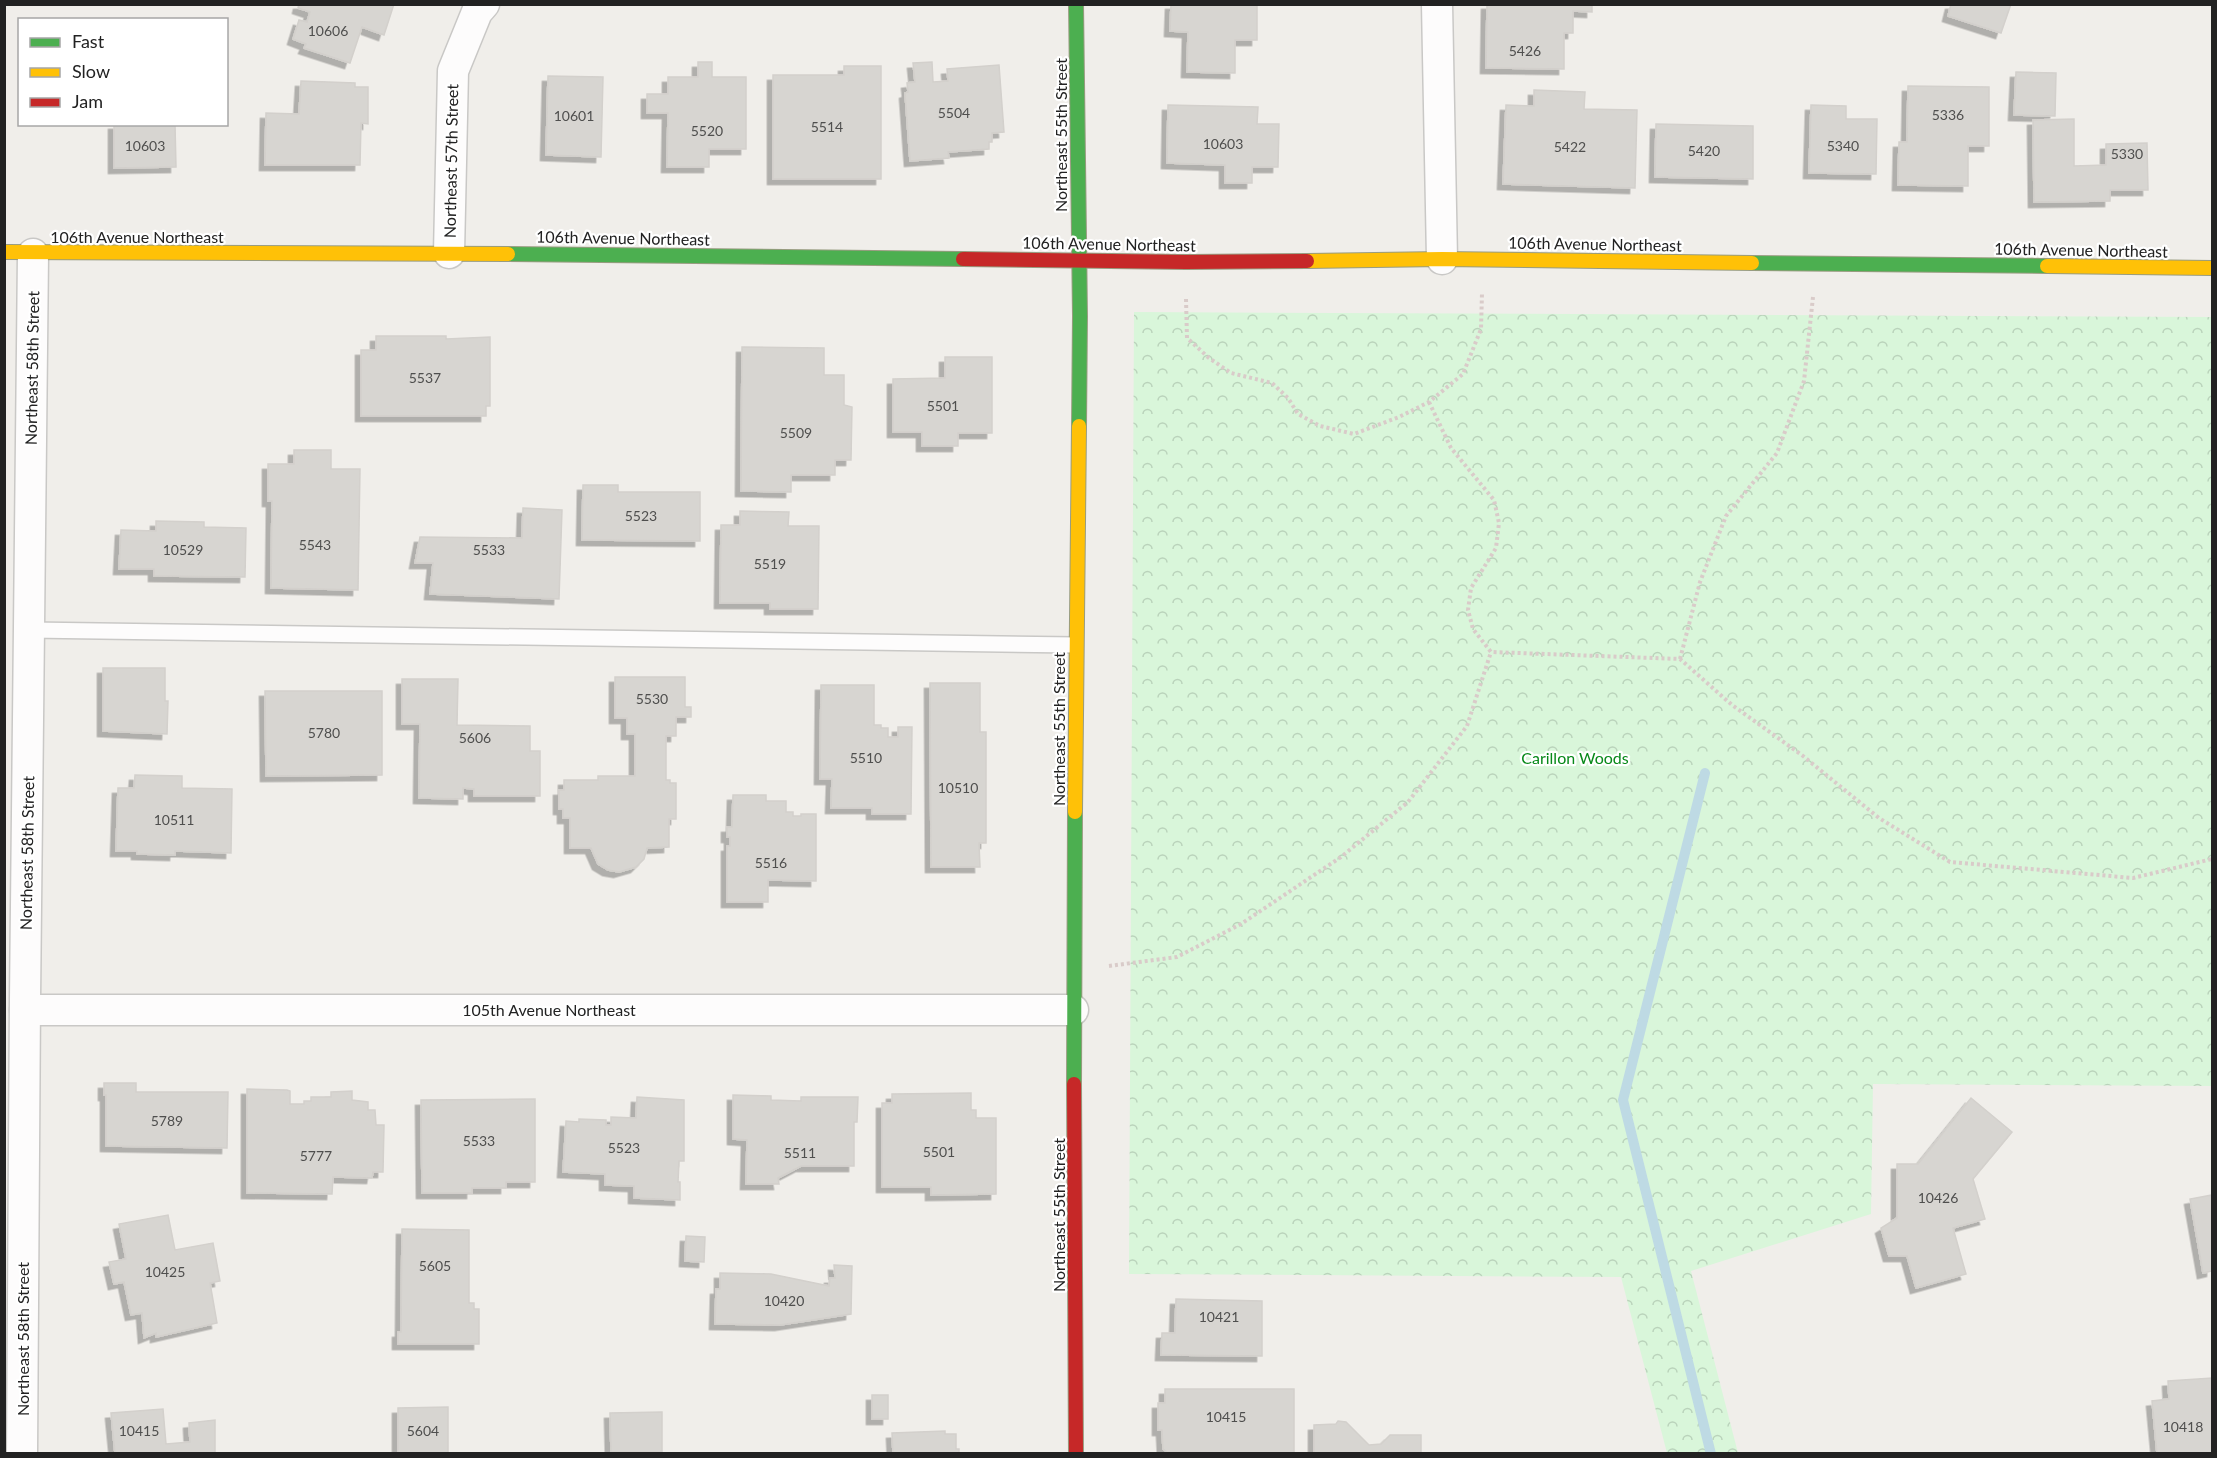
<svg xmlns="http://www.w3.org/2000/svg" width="2217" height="1458" font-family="Lato,sans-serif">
<defs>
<pattern id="park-crowns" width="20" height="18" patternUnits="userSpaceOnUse" patternTransform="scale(1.5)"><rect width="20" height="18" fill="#d9f6da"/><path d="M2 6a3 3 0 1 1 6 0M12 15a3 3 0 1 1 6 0" fill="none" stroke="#bad3bb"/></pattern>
<filter id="shadow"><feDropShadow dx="-5.5" dy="5.5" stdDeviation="0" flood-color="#0004"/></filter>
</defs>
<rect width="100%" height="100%" fill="#f0eeea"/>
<polygon fill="url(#park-crowns)" points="1134,312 2212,317 2212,1086 1873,1084 1871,1214 1691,1271 1738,1453 1667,1453 1621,1277 1129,1274"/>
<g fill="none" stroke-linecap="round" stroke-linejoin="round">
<polyline stroke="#bedae4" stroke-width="10" points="1705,773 1623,1100 1711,1454"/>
</g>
<g fill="#d7d5d1" stroke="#d3d0cc" stroke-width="1.5" filter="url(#shadow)">
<polygon points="299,4 394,4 384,35 362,27 350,63 304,48 306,44 293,39 299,20 307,22 310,12 298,8"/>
<polygon points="1171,4 1257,5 1257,40 1235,40 1235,73 1187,72 1188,32 1170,31"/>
<polygon points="1487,4 1592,4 1592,12 1573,11 1573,33 1564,33 1564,69 1486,68"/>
<polygon points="1951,4 2011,4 2001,33 1948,16"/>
<polygon points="698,62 712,62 712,77 746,77 746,149 709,149 709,167 667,167 668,113 647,113 647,94 668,94 668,77 698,77"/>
<polygon points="932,62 933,82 948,81 947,69 999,65 1004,132 992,133 992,142 989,142 989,149 948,152 949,158 910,161 905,93 908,92 907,83 915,82 913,63"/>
<polygon points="844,66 881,66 881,179 773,179 773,75 844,75"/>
<polygon points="2016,72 2056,73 2055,116 2014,115"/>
<polygon points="548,76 603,77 601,157 546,155"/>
<polygon points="301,81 355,83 355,87 368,87 368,124 361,123 360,165 265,165 266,113 299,114"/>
<polygon points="1908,86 1989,87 1989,146 1968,146 1968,186 1898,185 1899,142 1907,142"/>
<polygon points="1534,90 1585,92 1584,109 1637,110 1635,188 1503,184 1506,105 1534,106"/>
<polygon points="1168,105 1258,107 1257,124 1279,124 1278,167 1252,167 1252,183 1225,183 1225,165 1167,163"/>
<polygon points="1811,105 1846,106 1846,119 1877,119 1876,174 1809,173"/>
<polygon points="2074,119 2074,166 2106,165 2106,144 2147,143 2148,190 2110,190 2110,201 2034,202 2033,120"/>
<polygon points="114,124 175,124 176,167 114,168"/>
<polygon points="1656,124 1753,126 1753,179 1655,177"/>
<polygon points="376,336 446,336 446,339 490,337 490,406 486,406 486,416 361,416 361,350 376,350"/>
<polygon points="742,347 824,348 824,375 844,375 844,405 852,407 851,460 835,460 835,475 791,475 791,492 741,491"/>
<polygon points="945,357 992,357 992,433 958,433 958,446 922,446 922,432 893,432 893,379 945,378"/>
<polygon points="294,450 331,450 331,469 360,469 358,590 271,588 272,501 268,501 268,464 294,464"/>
<polygon points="583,485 618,485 618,492 700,492 700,541 582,540"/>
<polygon points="523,508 562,510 559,599 430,594 433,563 415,563 420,537 522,538"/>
<polygon points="740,511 789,512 788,526 819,526 818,609 770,609 770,603 720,603 721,525 740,525"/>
<polygon points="156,521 204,522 204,527 246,528 245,577 154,576 154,569 119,569 121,530 156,531"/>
<polygon points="103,668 165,668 165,701 168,701 167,734 103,731"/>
<polygon points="615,677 685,677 685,707 691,707 691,717 676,717 676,736 666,736 666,780 670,780 670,783 676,783 676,819 669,819 669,847 647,848 644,859 636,867 619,872 608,870 598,864 591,848 570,848 570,818 563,818 563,809 559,809 559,790 564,790 564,780 598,780 598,776 635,776 635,734 627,734 627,718 615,718"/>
<polygon points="402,679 458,679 457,725 530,726 530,751 540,751 540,796 474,796 474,789 463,788 463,799 419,798 420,724 402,724"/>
<polygon points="930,683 980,683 980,732 986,732 986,843 979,843 980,867 931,867"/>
<polygon points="821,685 874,685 874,725 881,725 881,728 888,728 888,737 898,737 898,727 912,727 911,814 872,814 872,808 831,808 832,779 820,779"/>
<polygon points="265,691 382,691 382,775 266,776"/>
<polygon points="135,775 182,776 182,788 232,789 231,853 175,851 175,855 137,854 137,851 116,851 118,788 134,788"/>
<polygon points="733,795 766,795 766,801 786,801 786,812 793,812 793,816 801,816 801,814 816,814 816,881 768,880 768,902 727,902 727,846 730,846 730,837 727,837 727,827 732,827"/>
<polygon points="104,1083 136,1083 136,1092 228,1092 227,1148 106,1146 106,1095 104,1095"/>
<polygon points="247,1089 287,1090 290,1091 290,1104 304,1104 304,1101 311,1101 311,1097 331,1097 331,1092 352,1091 352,1100 368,1102 368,1110 375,1110 376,1125 384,1125 383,1172 373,1172 372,1178 333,1177 332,1194 247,1193"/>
<polygon points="971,1093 971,1110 976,1110 976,1118 996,1118 996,1194 931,1195 931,1187 882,1187 882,1103 892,1103 892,1094"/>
<polygon points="733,1095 771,1096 771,1100 801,1101 801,1097 858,1097 857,1122 854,1122 854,1166 801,1166 778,1178 779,1184 746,1184 747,1140 733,1139"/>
<polygon points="637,1097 684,1100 684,1161 679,1161 678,1182 680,1182 680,1200 634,1198 634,1186 605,1185 605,1174 563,1172 566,1121 579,1122 579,1119 606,1120 606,1125 611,1125 611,1117 636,1118"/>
<polygon points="1971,1098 2012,1132 1973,1179 1985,1219 1953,1228 1966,1274 1916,1288 1907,1256 1889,1256 1881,1228 1897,1218 1897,1164 1918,1164"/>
<polygon points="535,1099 535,1182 506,1182 506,1188 472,1188 472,1193 422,1193 421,1100"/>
<polygon points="2212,1195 2212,1271 2203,1273 2190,1199"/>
<polygon points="168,1215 175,1250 213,1243 220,1281 210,1283 217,1323 156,1337 156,1333 144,1338 142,1313 131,1315 124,1282 114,1284 109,1262 126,1259 119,1224"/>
<polygon points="402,1229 469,1230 469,1303 474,1303 474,1309 479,1309 479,1344 398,1344 398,1332 401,1332"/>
<polygon points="686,1236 705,1237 704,1262 685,1261"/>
<polygon points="834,1265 852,1266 851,1314 780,1325 715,1324 716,1289 720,1289 720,1273 771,1274 829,1286 830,1278 835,1278"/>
<polygon points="1176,1299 1262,1301 1262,1356 1161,1355 1162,1333 1175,1333"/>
<polygon points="2212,1378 2212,1454 2157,1454 2152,1401 2169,1399 2168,1381"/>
<polygon points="1165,1389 1294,1389 1294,1454 1167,1452 1163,1449 1162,1430 1158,1430 1158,1403 1165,1403"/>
<rect x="872" y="1395" width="16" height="24"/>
<polygon points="448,1407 448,1454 398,1454 398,1408"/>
<polygon points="163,1409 166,1444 190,1442 189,1423 215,1420 215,1454 115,1454 111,1413"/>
<polygon points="662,1412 662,1452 611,1452 610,1413"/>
<polygon points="1338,1421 1346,1422 1369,1445 1381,1444 1390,1435 1421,1435 1421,1454 1314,1454 1314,1425 1336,1424"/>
<polygon points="945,1431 945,1434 956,1434 956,1449 959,1449 959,1454 893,1454 892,1433"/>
</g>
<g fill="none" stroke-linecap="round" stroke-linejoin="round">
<g stroke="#c9c8c6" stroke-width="18">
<polyline id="lane" points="30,630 1075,645"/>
</g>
<g stroke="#c9c8c6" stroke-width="33">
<g id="street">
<polyline points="1437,4 1442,259"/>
<polyline points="449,253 453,71 477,12 484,4"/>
<polyline points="25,1010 1073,1010"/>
<polyline points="22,1454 25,1000 33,254"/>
</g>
</g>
<g stroke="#989c80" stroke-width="16">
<g id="fast">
<polyline points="1076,4 1080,316 1079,426"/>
<polyline points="508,254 963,259"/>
<polyline points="1752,263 2047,266"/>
<polyline points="1074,1084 1075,812"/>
</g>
</g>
<g stroke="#989c80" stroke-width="16">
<g id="slow">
<polyline points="4,252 508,254"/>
<polyline points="1307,261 1442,259 1752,263"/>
<polyline points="2047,266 2212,268"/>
<polyline points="1075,812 1079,426"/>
</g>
</g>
<g stroke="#989c80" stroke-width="16">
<g id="jam">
<polyline points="963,259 1186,262 1307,261"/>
<polyline points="1074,1084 1076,1454"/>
</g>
</g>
<g stroke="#d9cbc9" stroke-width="4" stroke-dasharray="3 3" stroke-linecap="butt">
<polyline points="1186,299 1187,338 1209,358 1231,373 1272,383 1288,398 1298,414 1320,426 1354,434 1399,417 1429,402 1463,374 1481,329 1482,293"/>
<polyline points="1429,402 1451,448 1494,500 1499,523 1496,548 1471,588 1468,610 1473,629 1491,652 1680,659 1732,705 1803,756 1879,818 1950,862 2133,878 2212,859"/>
<polyline points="1680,659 1700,582 1726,516 1777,453 1804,381 1813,297"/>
<polyline points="1109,966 1177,957 1241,924 1341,857 1408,802 1467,726 1491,652"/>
</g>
<use href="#lane" stroke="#fdfcfc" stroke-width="15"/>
<use href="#street" stroke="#fdfcfc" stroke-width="30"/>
<use href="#fast" stroke="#4caf50" stroke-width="14"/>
<use href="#slow" stroke="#ffc107" stroke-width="14"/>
<use href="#jam" stroke="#c62828" stroke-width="14"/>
</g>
<g text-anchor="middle" stroke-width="4.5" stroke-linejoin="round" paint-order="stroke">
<g font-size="14" fill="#4f4f4e">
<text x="328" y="36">10606</text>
<text x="1525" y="56">5426</text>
<text x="954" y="118">5504</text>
<text x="1948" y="120">5336</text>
<text x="574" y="121">10601</text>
<text x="827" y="132">5514</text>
<text x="707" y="136">5520</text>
<text x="1223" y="149">10603</text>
<text x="145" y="151">10603</text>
<text x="1843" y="151">5340</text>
<text x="1570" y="152">5422</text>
<text x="1704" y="156">5420</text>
<text x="2127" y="159">5330</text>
<text x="425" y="383">5537</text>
<text x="943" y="411">5501</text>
<text x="796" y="438">5509</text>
<text x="641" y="521">5523</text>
<text x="315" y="550">5543</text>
<text x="183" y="555">10529</text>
<text x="489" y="555">5533</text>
<text x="770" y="569">5519</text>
<text x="652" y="704">5530</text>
<text x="324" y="738">5780</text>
<text x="475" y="743">5606</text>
<text x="866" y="763">5510</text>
<text x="958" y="793">10510</text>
<text x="174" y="825">10511</text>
<text x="771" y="868">5516</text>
<text x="167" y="1126">5789</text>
<text x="479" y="1146">5533</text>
<text x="624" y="1153">5523</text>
<text x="939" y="1157">5501</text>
<text x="800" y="1158">5511</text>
<text x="316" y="1161">5777</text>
<text x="1938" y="1203">10426</text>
<text x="435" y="1271">5605</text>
<text x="165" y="1277">10425</text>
<text x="784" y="1306">10420</text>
<text x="1219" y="1322">10421</text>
<text x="1226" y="1422">10415</text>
<text x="2183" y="1432">10418</text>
<text x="139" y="1436">10415</text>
<text x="423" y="1436">5604</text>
</g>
<g font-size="16" fill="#222" stroke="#fff">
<text transform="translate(1061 135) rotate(-90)" y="6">Northeast 55th Street</text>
<text transform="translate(451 161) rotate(-89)" y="6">Northeast 57th Street</text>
<text x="137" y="243">106th Avenue Northeast</text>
<text transform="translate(623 238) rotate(1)" y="6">106th Avenue Northeast</text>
<text transform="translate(1109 244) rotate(1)" y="6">106th Avenue Northeast</text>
<text transform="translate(1595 244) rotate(1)" y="6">106th Avenue Northeast</text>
<text transform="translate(2081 250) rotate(1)" y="6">106th Avenue Northeast</text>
<text transform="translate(32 368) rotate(-89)" y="6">Northeast 58th Street</text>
<text transform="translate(1059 729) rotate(-90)" y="6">Northeast 55th Street</text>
<text transform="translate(27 853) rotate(-89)" y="6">Northeast 58th Street</text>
<text x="549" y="1016">105th Avenue Northeast</text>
<text transform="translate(1059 1215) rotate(-90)" y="6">Northeast 55th Street</text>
<text transform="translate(23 1339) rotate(-90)" y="6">Northeast 58th Street</text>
</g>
<g font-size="16" fill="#078919" stroke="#fff">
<text x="1575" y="764">Carillon Woods</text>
</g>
</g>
<rect width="2217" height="1458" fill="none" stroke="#222222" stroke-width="12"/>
<rect x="18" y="18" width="210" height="108" fill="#ffffff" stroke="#a7a7a7" stroke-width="1.5"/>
<rect x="30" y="38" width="30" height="9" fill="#4caf50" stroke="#a7a7a7" stroke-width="1.5"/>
<text x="72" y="48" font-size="18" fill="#222222">Fast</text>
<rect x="30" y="68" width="30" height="9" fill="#ffc107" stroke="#a7a7a7" stroke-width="1.5"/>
<text x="72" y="78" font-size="18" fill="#222222">Slow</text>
<rect x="30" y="98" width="30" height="9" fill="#c62828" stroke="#a7a7a7" stroke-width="1.5"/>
<text x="72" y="108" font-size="18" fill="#222222">Jam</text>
</svg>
